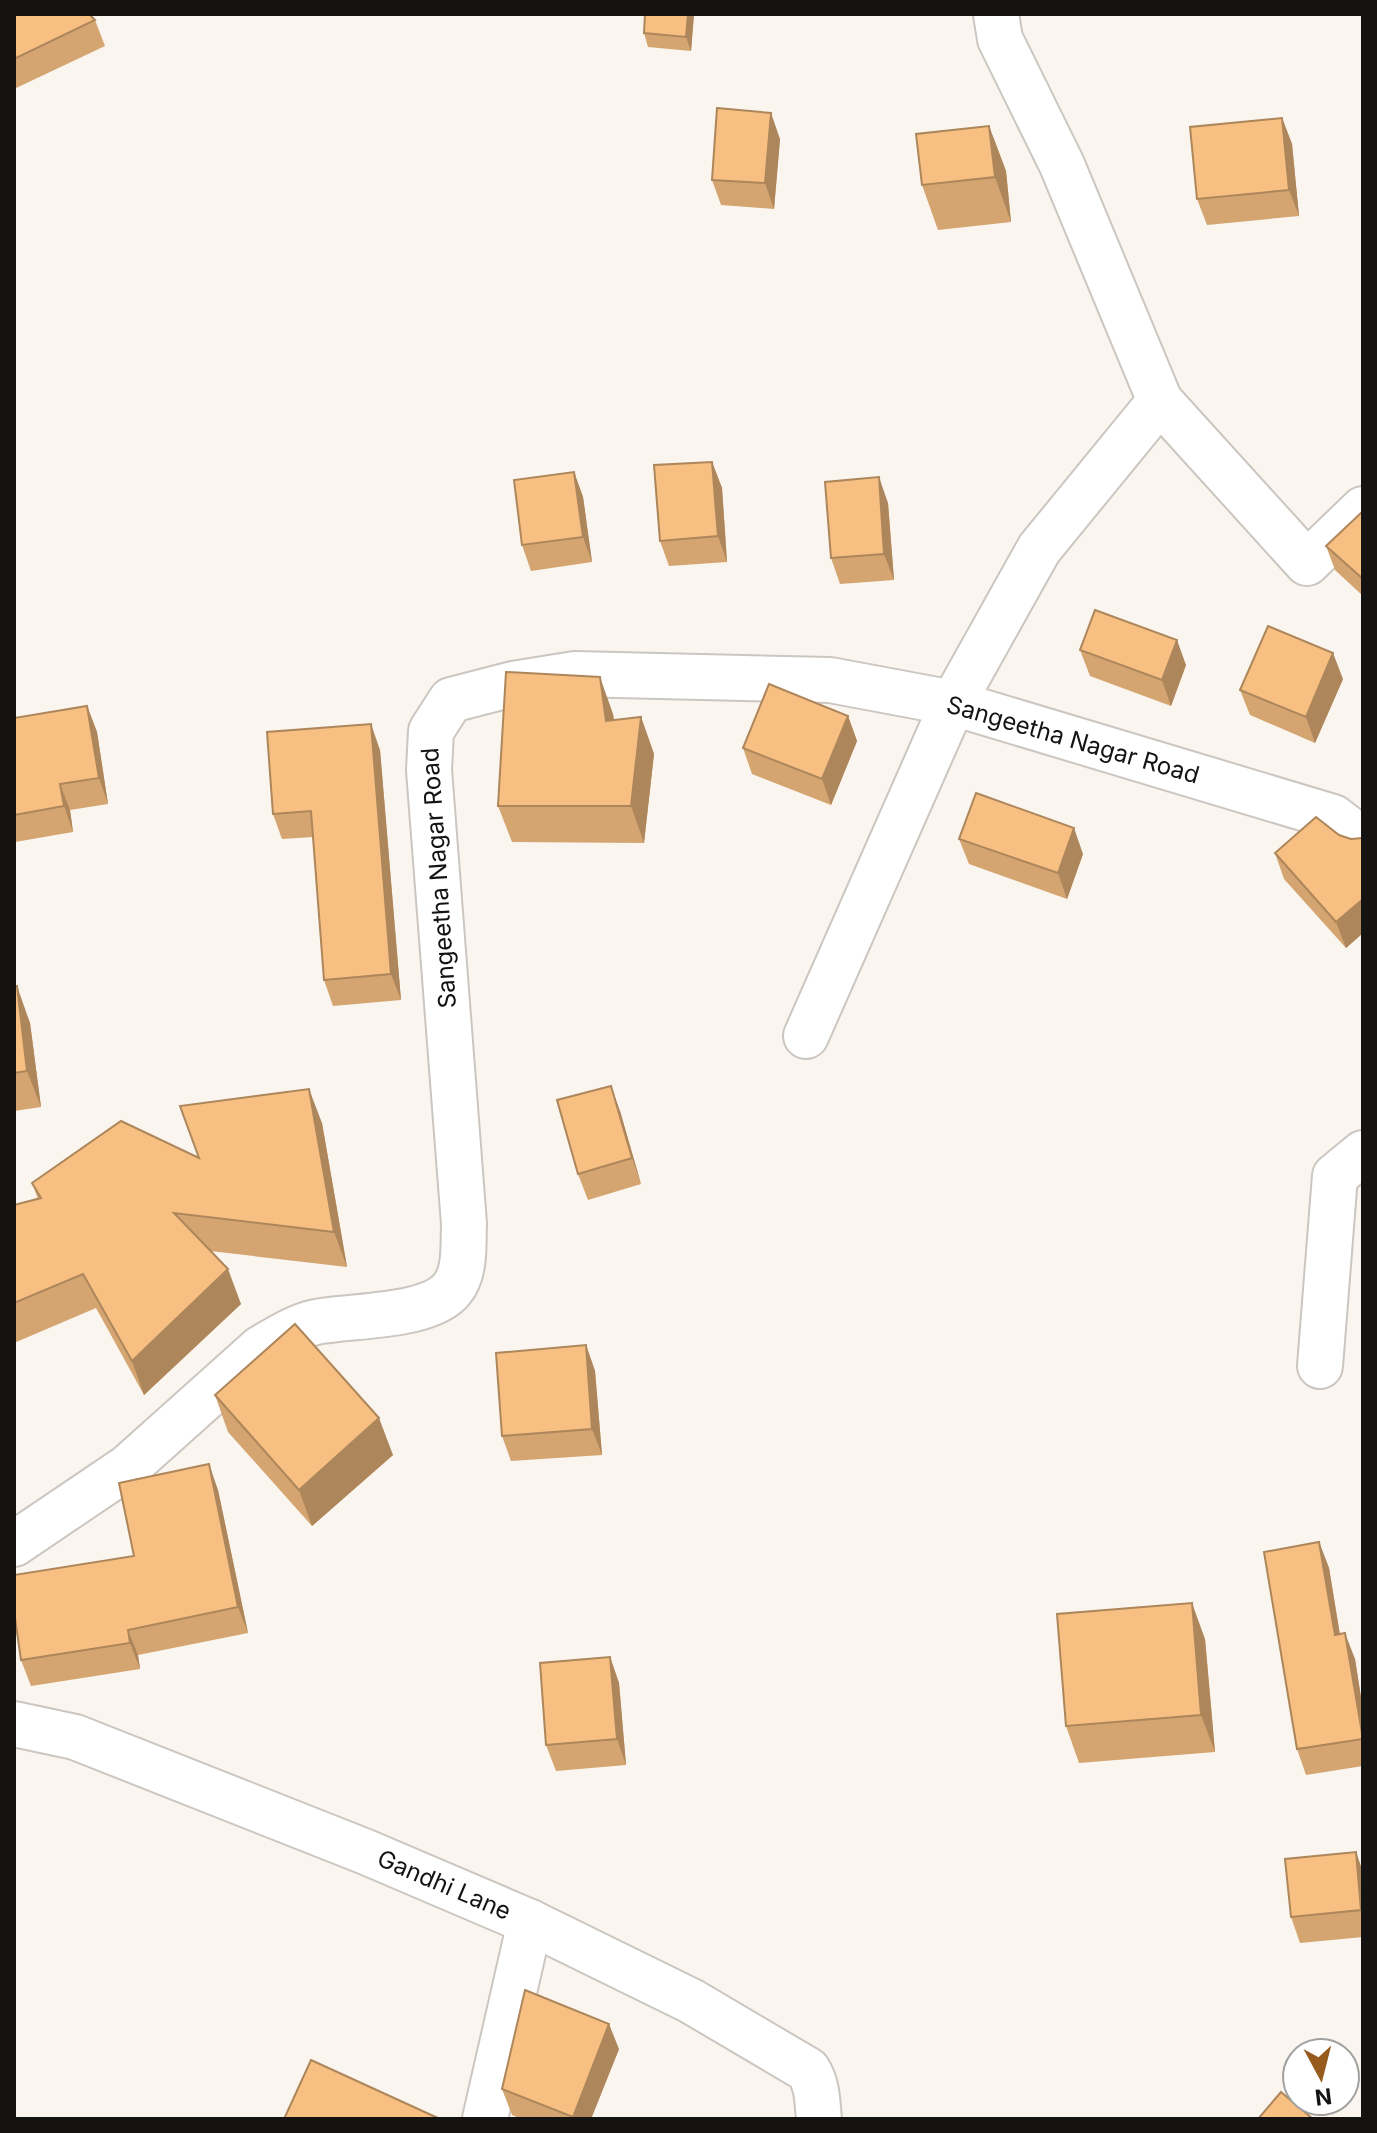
<svg xmlns="http://www.w3.org/2000/svg" width="1377" height="2133" font-family="Inter,sans-serif">
<rect width="100%" height="100%" fill="#faf5ee"/>
<g fill="none" stroke-linecap="round" stroke-linejoin="round">
<g stroke="#ccc6c0" stroke-width="48">
<g id="minor">
<polyline points="1160,401 1307,563 1363,509"/>
<polyline points="806,1036 953,703 1039,549 1160,401 1062,165 1000,39 996,14"/>
<polyline points="1320,1366 1335,1176 1363,1153"/>
<path d="M14 1544 128 1467 261 1348C278 1338 297 1326 316 1322 351 1315 429 1318 452 1289 466 1272 463 1245 464 1224L429 770 431 731 451 700 513 684 575 674 830 680 953 703 1333 817 1363 840"/>
<path d="M14 1724 75 1737 366 1852 530 1922 691 2001 808 2070C818 2086 817 2101 819 2119"/>
<polyline points="485,2119 530,1922"/>
</g>
</g>
<use href="#minor" stroke="#fff" stroke-width="44"/>
</g>
<g fill="#d4a570">
<polygon points="14,14 95,20 105,46 14,89"/>
<polygon points="645,14 694,14 691,51 648,47 644,33"/>
<polygon points="1282,118 1292,144 1299,216 1207,225 1197,199"/>
<polygon points="989,126 1006,171 1011,222 938,230 922,185"/>
<polygon points="780,139 774,209 721,205 712,180"/>
<polygon points="712,462 722,488 727,562 669,566 660,541"/>
<polygon points="574,472 583,497 592,562 531,571 522,545"/>
<polygon points="888,503 894,580 840,584 831,558"/>
<polygon points="1363,511 1363,596 1335,570 1326,546"/>
<polygon points="1080,650 1186,665 1171,706 1090,676"/>
<polygon points="1343,679 1315,743 1250,715 1240,690"/>
<polygon points="87,706 97,732 108,804 70,810 73,832 15,842 14,838 14,718"/>
<polygon points="613,714 614,720 641,717 654,754 644,843 512,842 498,806"/>
<polygon points="848,716 857,741 831,805 752,774 743,748"/>
<polygon points="380,750 401,1000 333,1006 324,980 313,837 282,839 273,814"/>
<polygon points="1339,835 1351,839 1363,837 1363,933 1346,948 1284,879 1275,853"/>
<polygon points="959,839 1083,854 1067,899 969,864"/>
<polygon points="14,986 30,1023 41,1107 14,1111"/>
<polygon points="620,1111 641,1184 588,1200 578,1174"/>
<polygon points="322,1123 347,1267 210,1251 241,1304 144,1395 96,1308 14,1343 14,1205 38,1199 32,1183 199,1158"/>
<polygon points="586,1345 595,1371 602,1455 511,1461 502,1436"/>
<polygon points="215,1395 393,1455 312,1526 228,1432"/>
<polygon points="218,1490 248,1633 138,1655 140,1669 31,1686 21,1660 134,1556"/>
<polygon points="1319,1542 1329,1568 1340,1634 1355,1659 1363,1710 1363,1766 1306,1775 1297,1749"/>
<polygon points="1205,1639 1215,1752 1079,1763 1066,1726"/>
<polygon points="610,1657 619,1683 626,1765 556,1771 546,1745"/>
<polygon points="1363,1872 1363,1937 1300,1943 1291,1917"/>
<polygon points="619,2049 591,2119 522,2119 512,2115 502,2089"/>
</g>
<g fill="#ad865b">
<polygon points="688,14 694,14 691,51 686,37"/>
<polygon points="771,113 780,139 774,209 765,183"/>
<polygon points="1282,118 1292,144 1299,216 1289,190"/>
<polygon points="989,126 1006,171 1011,222 995,177"/>
<polygon points="712,462 722,488 727,562 718,536"/>
<polygon points="574,472 583,497 592,562 583,537"/>
<polygon points="879,477 888,503 894,580 884,554"/>
<polygon points="1177,640 1186,665 1171,706 1162,680"/>
<polygon points="1333,653 1343,679 1315,743 1306,717"/>
<polygon points="600,677 613,714 619,757 606,721"/>
<polygon points="87,706 97,732 108,804 99,778"/>
<polygon points="848,716 857,741 831,805 822,779"/>
<polygon points="641,717 654,754 644,843 631,806"/>
<polygon points="371,724 380,750 401,1000 391,974"/>
<polygon points="60,784 70,810 73,832 64,806"/>
<polygon points="1074,828 1083,854 1067,899 1058,873"/>
<polygon points="1363,899 1363,933 1346,948 1336,922"/>
<polygon points="17,986 30,1023 41,1107 27,1071"/>
<polygon points="611,1086 620,1111 641,1184 632,1158"/>
<polygon points="309,1089 322,1123 347,1267 334,1232"/>
<polygon points="228,1269 241,1304 144,1395 132,1361"/>
<polygon points="586,1345 595,1371 602,1455 592,1429"/>
<polygon points="379,1418 393,1455 312,1526 299,1490"/>
<polygon points="209,1464 218,1490 248,1633 238,1607"/>
<polygon points="1319,1542 1329,1568 1344,1661 1335,1635"/>
<polygon points="1192,1603 1205,1639 1215,1752 1201,1715"/>
<polygon points="128,1630 138,1655 140,1669 130,1643"/>
<polygon points="1345,1633 1355,1659 1363,1710 1363,1739"/>
<polygon points="610,1657 619,1683 626,1765 617,1739"/>
<polygon points="1356,1852 1363,1872 1363,1916 1361,1910"/>
<polygon points="609,2024 619,2049 591,2119 573,2119 573,2117"/>
</g>
<g fill="#f7c082" stroke="#ad865b" stroke-width="2">
<polygon points="14,14 89,14 95,20 14,59"/>
<polygon points="645,14 688,14 686,37 644,33"/>
<polygon points="717,108 771,113 765,183 712,180"/>
<polygon points="1282,118 1289,190 1197,199 1190,127"/>
<polygon points="989,126 995,177 922,185 916,134"/>
<polygon points="712,462 718,536 660,541 654,465"/>
<polygon points="574,472 583,537 522,545 514,480"/>
<polygon points="879,477 884,554 831,558 825,482"/>
<polygon points="1363,511 1363,579 1326,546"/>
<polygon points="1095,610 1177,640 1162,680 1080,650"/>
<polygon points="1268,626 1333,653 1306,717 1240,690"/>
<polygon points="506,672 600,677 606,721 641,717 631,806 498,806"/>
<polygon points="769,684 848,716 822,779 743,748"/>
<polygon points="87,706 99,778 60,784 64,806 14,815 14,718"/>
<polygon points="371,724 391,974 324,980 311,811 273,814 267,732"/>
<polygon points="976,793 1074,828 1058,873 959,839"/>
<polygon points="1316,817 1339,835 1351,839 1363,838 1363,899 1336,922 1275,853"/>
<polygon points="14,986 17,986 27,1071 14,1073"/>
<polygon points="611,1086 632,1158 578,1174 557,1100"/>
<polygon points="309,1089 334,1232 174,1213 228,1269 132,1361 83,1274 14,1303 14,1205 41,1198 32,1183 121,1121 199,1158 180,1106"/>
<polygon points="295,1324 379,1418 299,1490 215,1395"/>
<polygon points="586,1345 592,1429 502,1436 496,1353"/>
<polygon points="209,1464 238,1607 128,1630 130,1643 21,1660 14,1611 14,1575 134,1556 119,1483"/>
<polygon points="1319,1542 1335,1635 1345,1633 1363,1739 1297,1749 1264,1552"/>
<polygon points="1192,1603 1201,1715 1066,1726 1057,1614"/>
<polygon points="610,1657 617,1739 546,1745 540,1663"/>
<polygon points="1356,1852 1361,1910 1291,1917 1285,1859"/>
<polygon points="525,1990 609,2024 573,2117 502,2089"/>
<polygon points="311,2060 440,2119 284,2119"/>
<polygon points="1281,2092 1313,2119 1258,2119"/>
</g>
<g text-anchor="middle" stroke-width="8" stroke-linejoin="round" paint-order="stroke">
<g font-size="24" fill="#151311" stroke="#fff">
<text transform="translate(1073 740) rotate(16)" y="8">Sangeetha Nagar Road</text>
<text transform="translate(439 878) rotate(-94)" y="8">Sangeetha Nagar Road</text>
<text transform="translate(444 1885) rotate(23)" y="8">Gandhi Lane</text>
</g>
</g>
<rect width="1377" height="2133" fill="none" stroke="#151311" stroke-width="32"/>
<g transform="translate(1321 2077) rotate(173)"><circle r="38" fill="#ffffff" stroke="#a1a1a0" stroke-width="2"/>
<path d="M0-6L14 30L0 20L-14 30Z" fill="#975b1e"/>
<text y="-12" font-size="22" font-weight="bold" text-anchor="middle" fill="#151311">N</text>
</g>
</svg>
